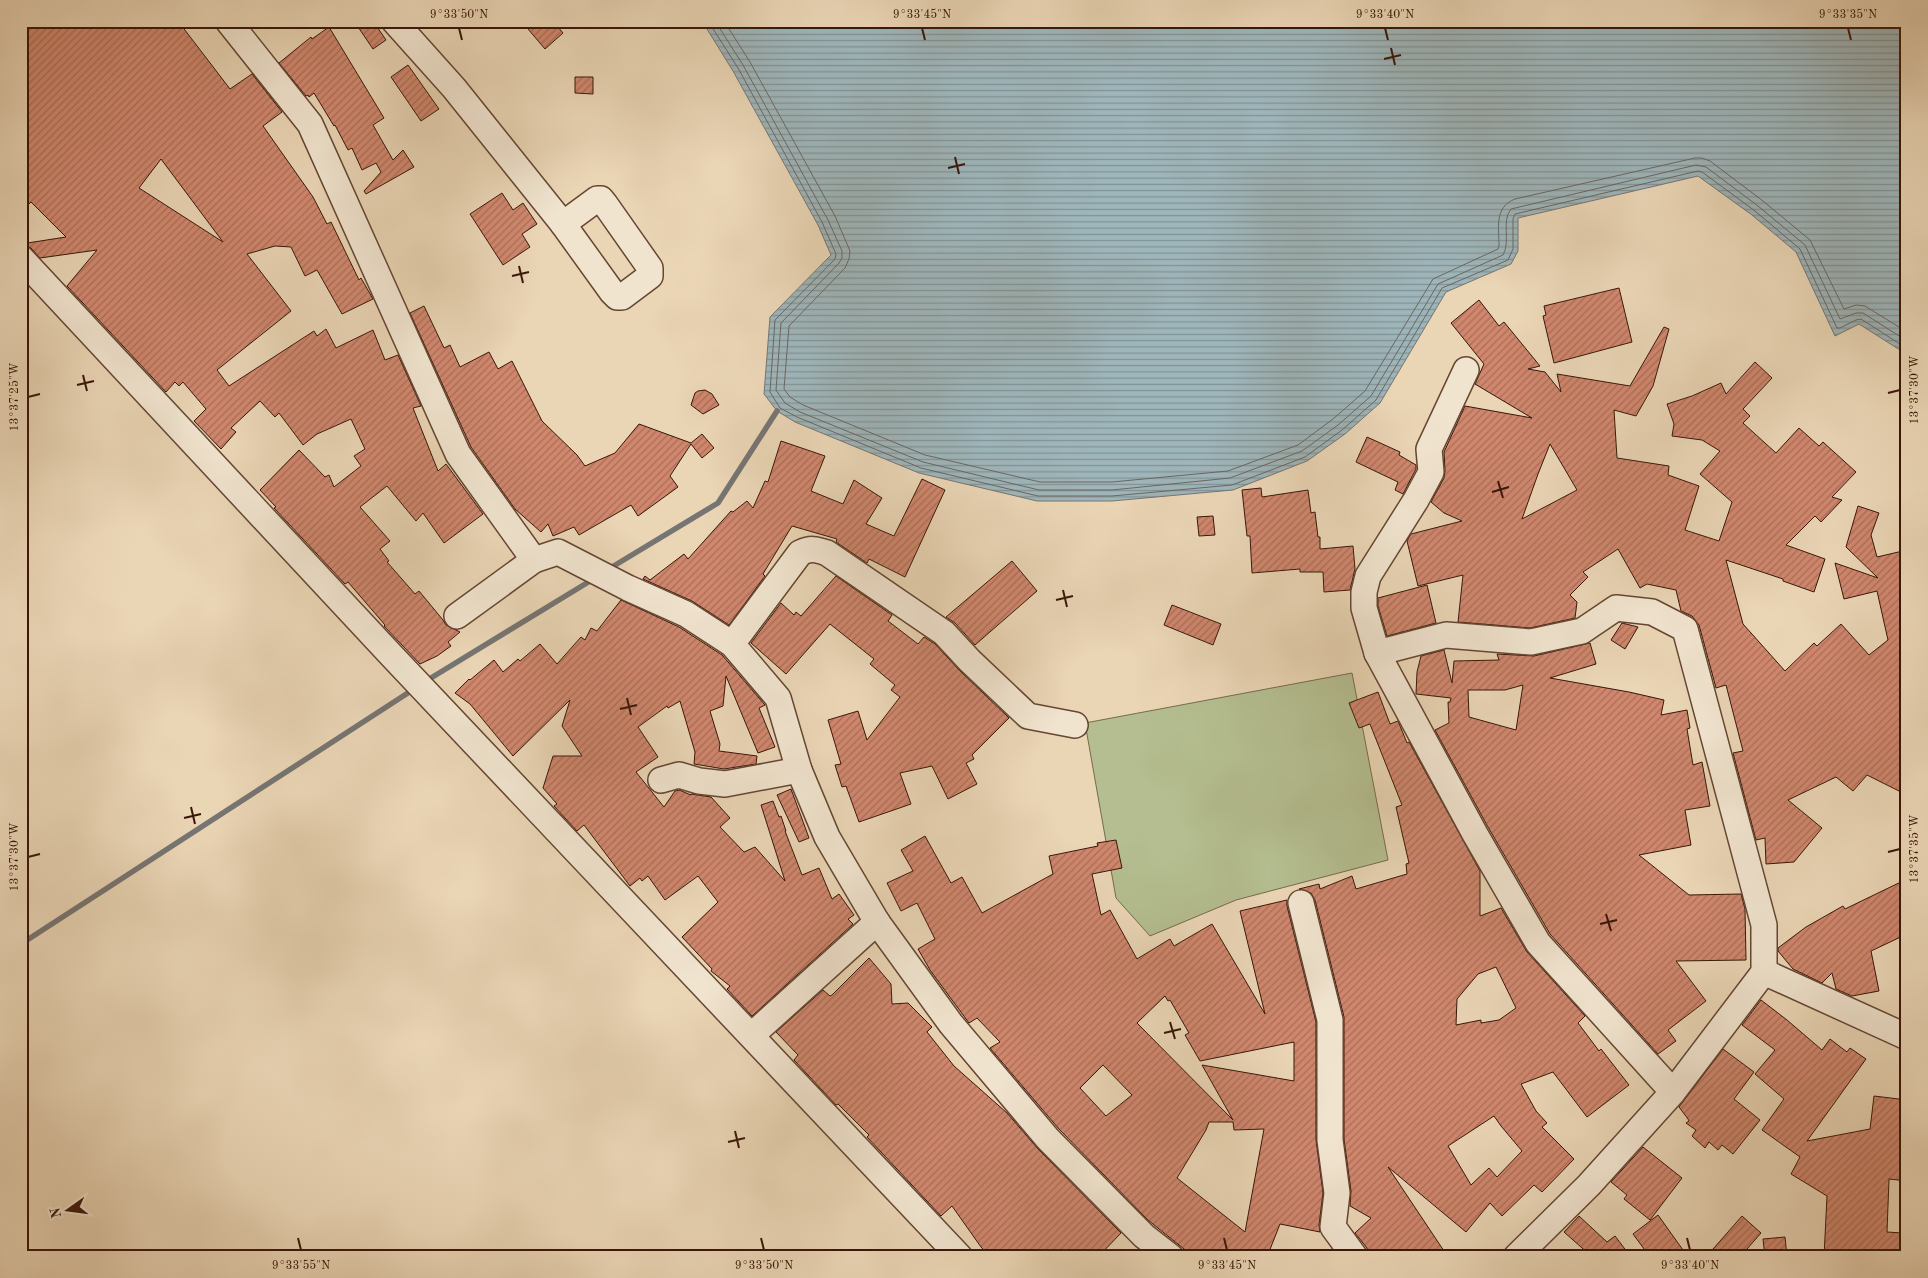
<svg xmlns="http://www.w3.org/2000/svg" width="1928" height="1278" font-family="'Old Standard TT',serif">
<defs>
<pattern id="water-rules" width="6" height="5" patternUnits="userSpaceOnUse" patternTransform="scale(1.25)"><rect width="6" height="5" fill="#9eb5ba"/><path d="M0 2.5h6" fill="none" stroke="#829295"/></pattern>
<pattern id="building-hatch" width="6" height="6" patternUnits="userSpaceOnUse" patternTransform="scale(1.25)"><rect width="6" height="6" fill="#d0876e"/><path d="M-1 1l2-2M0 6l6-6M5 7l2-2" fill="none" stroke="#aa6d58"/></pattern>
</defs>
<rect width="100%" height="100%" fill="#ead5b5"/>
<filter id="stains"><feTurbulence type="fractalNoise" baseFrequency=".004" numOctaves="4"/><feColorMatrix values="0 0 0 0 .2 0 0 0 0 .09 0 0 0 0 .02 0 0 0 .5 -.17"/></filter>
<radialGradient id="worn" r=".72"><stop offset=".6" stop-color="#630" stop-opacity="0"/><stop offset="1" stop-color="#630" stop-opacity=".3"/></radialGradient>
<polygon fill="#b4be90" stroke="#766a4c" points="1352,673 1388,860 1236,900 1150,936 1116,898 1085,723"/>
<polygon fill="url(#water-rules)" stroke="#767573" points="702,21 1907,21 1907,359 1900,350 1859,324 1835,336 1796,252 1752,215 1698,176 1518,218 1518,251 1511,264 1446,292 1380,403 1345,434 1307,461 1233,490 1112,501 1037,501 919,473 795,422 777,411 764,394 770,317 831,255 818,225 733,71"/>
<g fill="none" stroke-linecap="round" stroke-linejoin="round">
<g stroke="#6c6661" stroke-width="1">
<polyline points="708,21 738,68 822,222 836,254 835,259 775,320 770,392 780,408 797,417 921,468 1038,496 1112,496 1232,485 1305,457 1342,430 1376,400 1442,288 1508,260 1513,249 1513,219 1515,214 1698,171 1702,172 1755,211 1800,249 1837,328 1840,328 1856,320 1861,319 1903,346 1907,350"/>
<path d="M715 21 743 65 828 220 842 251V258L839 263 781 323 776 390 785 403 800 412 923 462 1039 490H1112L1230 478 1302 451 1338 425 1371 396 1438 284 1503 255C1511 241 1501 221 1511 209L1696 165 1706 167 1758 206 1805 245 1840 319 1856 313H1863L1907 341"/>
<path d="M724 21 750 62 835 216 850 251 849 259 845 268 789 326 784 389 790 397 803 405 925 455 1040 482H1112L1228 471 1298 445 1333 419 1365 391 1433 279 1498 249 1499 246C1499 228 1494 207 1515 199L1695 158H1702L1710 161 1763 201 1810 240 1844 309 1856 305 1865 306 1907 332"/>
</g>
<g stroke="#767573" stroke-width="5.5">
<polyline points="607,570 718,503 777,411"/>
<polyline points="426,681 595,578"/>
<polyline points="21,944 414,689"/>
</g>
</g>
<g fill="url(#building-hatch)" stroke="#391608" fill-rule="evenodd">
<path d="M21 21H178L230 89 252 74 282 112 263 126 313 197 327 224 331 222 359 280 361 278 373 299 342 314 317 270 305 276 291 247 275 246 247 254 291 311 217 370 229 386 314 331 317 336 326 329 336 348 373 330 385 360 398 355 421 406 413 408 438 471 446 464 483 514 444 543 423 513 416 521 387 486 360 507 390 541 380 549 389 561 387 562 415 594 419 591 443 620 446 625 460 632 448 642 451 646 437 656 420 664 384 626 385 625 348 582 345 584 274 508 276 507 260 490 299 450 325 477 329 475 334 487 361 466 354 456 365 449 351 419 317 434 303 445 279 413 275 417 260 401 231 428 236 432 221 449 194 421 206 409 183 382 179 386 175 382 166 392 67 286 97 250 40 258 31 248 21 244 66 237 31 202 21 212ZM161 159 223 242 139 188Z"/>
<polygon points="354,21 373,21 386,40 373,49"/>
<polygon points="536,21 553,21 563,33 545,49 528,29"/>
<polygon points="329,27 384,118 373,125 393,160 403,150 414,167 366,194 364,191 381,172 376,163 362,170 352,148 348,150 335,125 334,126 314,93 309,97 308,95 306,96 279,63 311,37 312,39"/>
<polygon points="408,65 439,109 421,121 391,77"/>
<polygon points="575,77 593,77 593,94 575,93"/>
<polygon points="502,193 513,210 523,203 537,224 522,234 530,247 503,265 470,214"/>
<polygon points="1619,288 1632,342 1554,363 1543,316 1546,315 1544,306"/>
<path d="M1479 300 1499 326 1504 322 1540 366 1528 369 1545 372 1561 392 1557 374 1630 386 1664 327 1669 329 1653 386 1636 416 1614 410 1617 458 1669 466 1668 475 1699 486 1685 530 1719 541 1732 502 1700 474 1720 451 1702 440 1672 436 1674 424 1667 404 1692 396 1721 383 1726 394 1755 362 1772 378 1743 409 1750 416 1743 423 1776 453 1799 428 1819 446 1823 442 1856 472 1832 497 1842 500 1821 522 1815 516 1786 545 1825 559 1814 592 1783 581V579L1726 560 1743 624 1785 671 1814 643 1817 646 1841 624 1869 655 1888 640 1877 591 1844 599 1835 563 1878 578 1846 547 1858 506 1879 513 1871 535 1877 557 1907 550V775L1899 791 1867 775 1853 791 1836 777 1788 800 1822 828 1794 862 1766 864 1765 838 1756 840 1733 753 1743 751 1726 685 1716 688 1699 625 1692 616 1681 611 1676 590 1647 584 1640 588 1618 549 1583 572 1588 577 1570 595 1577 602 1575 618 1530 628 1458 622 1463 575 1418 586 1407 541 1411 534 1462 521 1444 513 1431 502 1444 478 1445 471 1444 452 1465 406 1532 418 1475 384 1484 364 1451 323ZM1550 444 1577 490 1522 519 1538 474Z"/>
<polygon points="424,306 444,348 450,345 460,367 489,352 498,369 512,361 542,421 577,455 585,466 615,453 639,424 691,443 702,434 714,448 702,458 691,444 670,476 678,487 638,516 631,505 579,535 574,527 553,536 548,524 541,532 515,509 471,447 410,313"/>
<polygon points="705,390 712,394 719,405 703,414 691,405 695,393 698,391"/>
<polygon points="1367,437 1400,452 1399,455 1416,465 1416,469 1403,494 1395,490 1398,482 1356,462"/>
<polygon points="781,441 825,456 811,491 843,504 854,480 882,498 866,524 894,536 922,479 945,490 905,577 869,559 867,563 836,542 837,539 792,526 763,574 765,576 729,625 692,601 643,579 645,576 650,580 684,554 688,559 731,511 733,512 747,501 753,508 765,481 768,482"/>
<polygon points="1261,488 1262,497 1308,490 1311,513 1315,512 1318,537 1320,537 1320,549 1353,546 1355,569 1350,590 1324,592 1323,572 1300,572 1300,569 1252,573 1250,536 1247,536 1242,490"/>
<polygon points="1213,516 1215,535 1199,536 1197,517"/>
<polygon points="1012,561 1037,591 975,645 955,623 946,617"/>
<polygon points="836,576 892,615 888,621 918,644 924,637 935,644 960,671 1009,718 972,755 974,759 966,763 977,784 948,799 932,766 900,773 911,804 859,822 846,786 842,787 835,765 841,764 828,720 858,711 867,740 900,697 891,690 895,685 870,664 874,659 830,624 786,674 751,643 781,603 794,615 796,612 801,616"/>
<polygon points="1427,585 1436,623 1387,636 1378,606 1378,598"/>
<polygon points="621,600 679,627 722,655 765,705 759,708 775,747 758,753 726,676 723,706 710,711 720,744 719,751 757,756 756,764 724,769 694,764 695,752 680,701 668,708 667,706 638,727 658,757 636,772 664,807 675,791 679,790 691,795 691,794 711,797 730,818 720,827 744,852 755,847 785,881 761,805 773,801 779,817 781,816 786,831 785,831 802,875 819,868 832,899 839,894 854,915 848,919 853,924 752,1016 727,989 730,986 711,971 712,969 682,937 718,902 698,876 665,900 648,876 642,881 640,878 630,886 584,825 577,831 554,806 557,804 543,788 553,756 582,756 562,726 570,700 513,756 470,704 455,693 469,679 470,680 494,660 503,672 518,659 520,661 540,644 557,664 581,637 585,640 591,628 597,631"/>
<polygon points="1172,605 1221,624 1213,645 1164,625"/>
<polygon points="1622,623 1638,627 1625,649 1611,640"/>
<path d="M1590 643 1596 664 1550 678 1629 692 1664 700 1661 715 1687 710 1690 728 1687 729 1693 765 1702 762 1710 806 1685 810 1691 845 1639 855 1689 895 1741 894 1745 909 1746 960 1676 961 1706 1001 1668 1030 1676 1041 1658 1054 1550 934 1488 827 1435 730 1449 723 1448 702H1450L1451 698 1416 694 1417 672 1421 656 1444 650 1452 683 1454 661 1499 660 1497 654 1534 656ZM1523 685 1516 730 1469 717 1468 690H1505Z"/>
<path d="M1378 692 1390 724 1398 721 1407 743 1409 742 1480 871V916L1501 908 1527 952 1585 1016 1578 1023 1599 1051 1601 1049 1629 1085 1587 1117 1553 1072 1521 1084 1536 1111 1547 1123 1542 1127 1574 1159 1542 1192 1534 1185 1502 1216 1490 1203 1466 1232 1388 1167 1448 1257H1369L1367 1248 1355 1233 1371 1218 1350 1206 1351 1191 1344 1139V1017L1315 900 1311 893 1299 889 1319 884 1320 889 1352 876 1356 889 1407 874 1406 864 1409 863 1396 807 1402 805 1370 724 1359 728 1349 703ZM1496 967 1516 1008 1499 1020 1481 1023V1020L1456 1025 1457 999 1478 974ZM1494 1116 1501 1126 1522 1151 1497 1177 1489 1168 1471 1185 1448 1146Z"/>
<polygon points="791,789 809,838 799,842 777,795"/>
<path d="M925 836 951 883 962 877 982 913 1053 874 1049 856 1098 846 1097 843 1116 840 1122 868 1092 874 1101 915 1110 910 1137 959 1170 939 1174 946 1212 924 1265 1014 1240 911 1287 900V906L1316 1022V1140L1323 1193 1319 1225 1320 1232 1280 1224 1267 1257H1194L1148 1220 1059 1129 990 1048 1000 1042 977 1018 969 1023 930 970 918 949 935 939 917 903 901 911 887 883 913 871 901 850ZM1165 996 1168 1001 1170 1000 1189 1033 1185 1035 1200 1061 1294 1042V1081L1202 1065 1233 1120 1137 1023ZM1103 1065 1132 1095 1106 1116 1080 1088ZM1209 1122H1233L1234 1130 1264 1129 1245 1232 1177 1178 1206 1130Z"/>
<polygon points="1907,879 1907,934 1871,951 1879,991 1852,996 1836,989 1832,973 1822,983 1793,969 1778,951 1778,948 1806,927 1843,906 1845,909"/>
<polygon points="869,958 891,984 892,1004 908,1003 932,1027 927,1032 954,1066 1007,1113 1038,1149 1121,1233 1098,1257 990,1257 981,1247 952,1206 941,1216 867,1137 869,1135 838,1104 836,1105 794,1060 798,1055 776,1032 823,990 830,996 832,995"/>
<polygon points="1761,1000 1787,1020 1822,1050 1830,1039 1847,1052 1850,1048 1866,1059 1807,1141 1870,1129 1874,1096 1907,1100 1907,1181 1889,1179 1887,1232 1902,1233 1900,1257 1874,1255 1874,1257 1824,1257 1827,1196 1791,1174 1800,1157 1762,1130 1784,1099 1755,1074 1775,1050 1742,1025"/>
<polygon points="1723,1049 1754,1072 1734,1099 1760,1120 1733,1154 1722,1145 1718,1150 1709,1142 1705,1148 1692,1136 1696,1130 1686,1123 1689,1121 1688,1119 1679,1107"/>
<polygon points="1643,1147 1682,1178 1650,1220 1624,1199 1627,1195 1611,1182"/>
<polygon points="1658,1215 1688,1257 1650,1257 1633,1234"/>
<polygon points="1579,1216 1607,1242 1615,1236 1631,1257 1587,1257 1590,1255 1564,1232"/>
<polygon points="1742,1216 1761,1233 1740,1257 1706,1257"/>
<polygon points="1785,1237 1787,1257 1765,1257 1763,1239"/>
</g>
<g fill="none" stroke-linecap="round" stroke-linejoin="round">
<g stroke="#654633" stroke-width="28">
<g id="minor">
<polyline points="228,21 310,124 458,454 534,560 457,616"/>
<polyline points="394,21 454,88 563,224"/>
<polygon points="597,199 601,199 605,204 650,268 650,276 622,297 617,297 612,292 563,224"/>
<polyline points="21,258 392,656 960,1257"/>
<polyline points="534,560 558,552 628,588 686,614 732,644 778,698 799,770 827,837 877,922 951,1024 1048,1139 1144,1236 1171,1257"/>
<path d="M732 644 800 553C810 548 816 549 827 553L944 633 970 661 1028 716 1075 725"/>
<polyline points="1377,653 1364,608 1364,592 1368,576 1416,500 1431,472 1429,449 1466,370"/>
<polyline points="661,780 679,775 699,781 725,784 799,770"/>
<polyline points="1301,903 1330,1020 1330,1140 1337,1193 1333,1227 1355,1257"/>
<polyline points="1764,972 1907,1037"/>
<polyline points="752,1035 877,922"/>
<polyline points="1516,1257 1589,1185 1673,1092 1764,972 1764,925 1685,629 1652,612 1616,608 1582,631 1531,642 1446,635 1377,653 1475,834 1538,943 1673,1092"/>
</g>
</g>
<use href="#minor" stroke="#f1e4cf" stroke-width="25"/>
</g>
<path fill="none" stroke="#391608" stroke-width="2" d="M459 28 462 40M922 28 925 40M1385 28 1388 40M1848 28 1851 40M1391 48 1395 65M1384 59 1401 55M955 157 959 174M948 168 965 164M519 266 523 283M512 276 529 272M83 375 87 391M77 385 94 381M1888 393 1900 390M28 397 40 394M1498 481 1503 498M1492 492 1509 487M1063 590 1067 607M1056 600 1073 596M627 698 631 715M620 709 637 705M191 807 195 824M184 818 201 814M1888 852 1900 849M28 857 40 854M1606 914 1611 931M1600 924 1617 920M1170 1022 1175 1039M1164 1033 1181 1029M735 1131 739 1148M728 1142 745 1138M298 1238 301 1250M761 1238 764 1250M1224 1238 1227 1250M1687 1238 1690 1250"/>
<rect width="1928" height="1278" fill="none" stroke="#ead5b5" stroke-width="55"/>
<g transform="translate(68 1210) rotate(256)" stroke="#f1e4cf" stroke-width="4" paint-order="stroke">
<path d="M0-4L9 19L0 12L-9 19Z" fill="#391608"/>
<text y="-8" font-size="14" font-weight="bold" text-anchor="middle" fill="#391608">N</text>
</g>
<rect x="28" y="28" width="1872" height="1222" fill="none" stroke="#391608" stroke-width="2"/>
<g font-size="12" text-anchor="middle" fill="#391608">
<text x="459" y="18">9°33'50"N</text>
<text x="922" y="18">9°33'45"N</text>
<text x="1385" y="18">9°33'40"N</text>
<text x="1848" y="18">9°33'35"N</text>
<text transform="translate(1914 390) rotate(-90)" y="4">13°37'30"W</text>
<text transform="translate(14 397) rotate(-90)" y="4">13°37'25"W</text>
<text transform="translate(1914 849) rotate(-90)" y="4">13°37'35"W</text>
<text transform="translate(14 857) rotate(-90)" y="4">13°37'30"W</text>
<text x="301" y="1269">9°33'55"N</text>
<text x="764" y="1269">9°33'50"N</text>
<text x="1227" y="1269">9°33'45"N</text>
<text x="1690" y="1269">9°33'40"N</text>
</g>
<rect width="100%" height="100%" filter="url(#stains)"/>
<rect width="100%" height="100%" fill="url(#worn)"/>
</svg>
